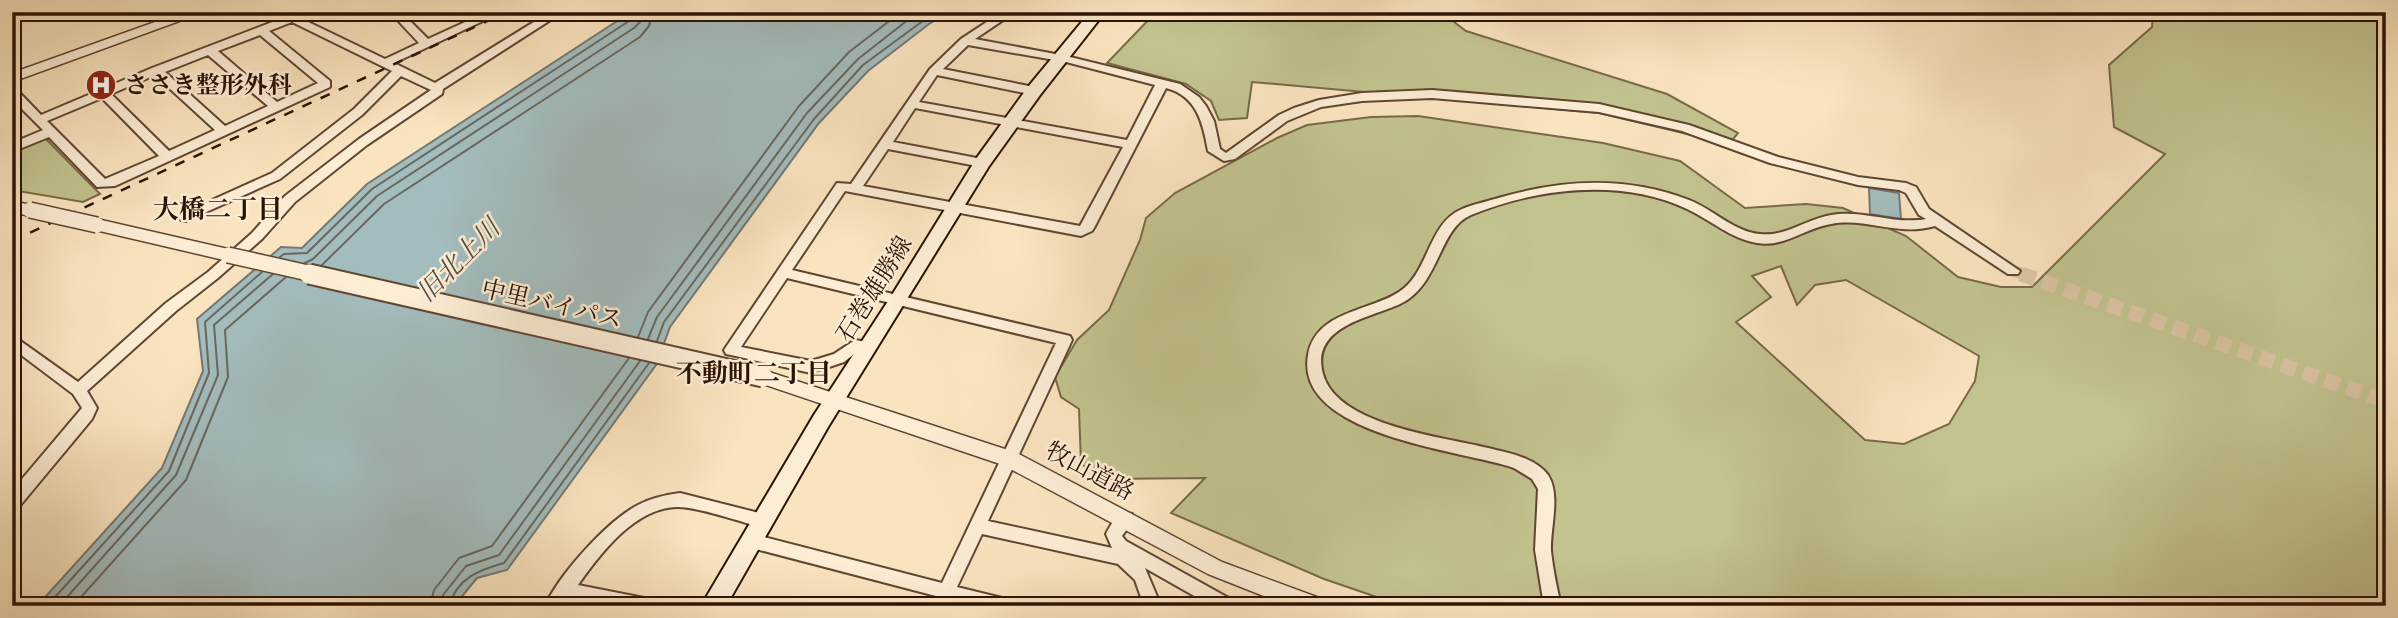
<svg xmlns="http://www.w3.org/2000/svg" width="2398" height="618" font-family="'IM FELL English','Noto Serif JP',serif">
<rect width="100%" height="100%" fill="#fae4bf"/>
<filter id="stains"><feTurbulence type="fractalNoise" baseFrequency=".00286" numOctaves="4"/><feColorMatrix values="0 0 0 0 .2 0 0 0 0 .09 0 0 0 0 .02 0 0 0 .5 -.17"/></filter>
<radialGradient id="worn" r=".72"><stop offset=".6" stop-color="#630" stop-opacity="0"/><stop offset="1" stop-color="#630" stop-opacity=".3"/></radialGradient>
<g fill="#c2c38f" stroke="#786a49" stroke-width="2" fill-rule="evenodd">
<polygon points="1156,12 1441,12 1466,31 1667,94 1738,133 1729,144 1599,113 1252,82 1247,118 1219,120 1211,101 1186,84 1107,63"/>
<path d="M2153 12H2386V606H1403L1324 579 1171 513 1205 478 1103 479 1081 464 1079 409 1061 397 1055 377 1077 340 1109 310 1140 240 1146 218 1175 193 1277 138 1307 125 1371 117 1418 116 1603 143 1680 161 1745 208 1806 204 1843 208 1906 236 1958 277 2001 287H2032L2165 154 2114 127 2109 65 2152 27ZM1781 266 1797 305 1815 285 1846 280 1979 356 1975 381 1949 424 1904 444 1865 440 1736 322 1771 297 1752 276Z"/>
<polygon points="44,137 100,194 83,202 12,190 12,152"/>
</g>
<g fill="#a3bcbd" stroke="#747873" stroke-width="2">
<polygon points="631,12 949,12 929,24 868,71 819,123 670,327 656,365 507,570 477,578 454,606 37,606 162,468 203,371 197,319 281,247 302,248 367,184"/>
<polygon points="1869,188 1899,193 1901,219 1870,214"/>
</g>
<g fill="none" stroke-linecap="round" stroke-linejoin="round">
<g stroke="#686760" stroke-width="2">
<polyline points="280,257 284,254 307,253 372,189 629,21 632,12"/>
<polyline points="305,263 313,259 377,196 634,28 640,22 641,12"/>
<polyline points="322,265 384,204 640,37 649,26 652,12"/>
<polyline points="638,337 648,312 799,106 849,52 901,12"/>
<polyline points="648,339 657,317 807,113 858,59 918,12"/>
<polyline points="657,341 664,322 814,119 863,65 935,12"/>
<polyline points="47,606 169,471 209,373 205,322 262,272"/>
<polyline points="59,606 176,475 218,375 214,325 273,274"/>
<polyline points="73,606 186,480 228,377 225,330 286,277"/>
<polyline points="430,606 434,590 459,558 492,546 629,358"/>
<polyline points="440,606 443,595 466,566 499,555 640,361"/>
<path d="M449 606C457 578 479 570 504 563L649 363"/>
</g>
<polyline stroke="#dbc4a3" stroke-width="12" stroke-dasharray="12 6" stroke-linecap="butt" points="2013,271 2026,275"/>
<polyline stroke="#dbc4a3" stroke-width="15" stroke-dasharray="15 8" stroke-linecap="butt" points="2021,274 2386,401"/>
<g stroke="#604632" stroke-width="4">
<g id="minor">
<path d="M274 12 293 14 314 12 302 19 385 59 419 43 390 12H401L428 39 487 12H502L394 63 435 83 550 12H563L443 89 442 94 367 145 295 202 262 239 218 278 176 311 87 391 97 408 92 419 18 508 12 510V491L82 408 73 394 12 348V335L78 382 166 303 208 272 252 233 285 196 359 139 431 90 401 76 362 115 280 179 186 221 181 220 179 217 181 214 272 173 354 109 392 71 292 22 269 31 330 81V87L115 186 97 187 49 137 12 152V143L43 130 12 99V88L16 89 41 115 152 68 283 18ZM260 35 318 83 277 102 218 51ZM208 55 268 106 225 126 165 72ZM155 75 215 130 169 151 111 94ZM102 98 159 156 105 179 47 121Z"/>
<path d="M1002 12H1015L975 39 1066 56 1180 84 1199 97 1206 106 1214 121 1220 149 1226 153 1279 115 1294 108 1319 100 1362 93 1432 90 1599 104 1689 125 1778 157 1858 177 1906 183 1916 187 1929 209 2020 271 2018 274H2008L1935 226C1897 237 1866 217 1831 224 1805 228 1784 248 1757 243 1731 239 1711 220 1687 209 1622 178 1536 188 1471 215 1438 229 1440 285 1400 304 1370 318 1310 326 1323 374 1337 426 1444 437 1488 448 1508 453 1535 457 1548 475 1561 495 1550 528 1551 551 1553 570 1557 588 1561 606H1544L1535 550 1538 489 1532 479 1514 468C1462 450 1294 436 1308 355 1316 311 1368 312 1399 292 1429 273 1428 223 1462 209 1474 204 1489 201 1502 197 1565 179 1627 176 1689 200 1713 209 1734 232 1760 234 1785 237 1807 219 1831 215 1862 209 1894 225 1926 219L1919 215 1906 193 1899 190 1858 185 1770 163 1682 131 1599 112 1432 98 1362 101 1321 107 1287 121 1235 159 1224 161 1208 151C1203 123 1197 96 1166 88L1094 228 1092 231 1081 236 845 191 792 270 1070 336 1072 340 988 521 1112 548 1106 534C1111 524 1119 510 1132 514L1134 519 1122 536 1126 541 1234 601 1236 606H1212L1145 568 1161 606H1144L1135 580 1118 564 982 534 957 587 1002 598 1008 601 1010 606H972L951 600 949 606H932L936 596 752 548 746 546 744 541 746 536 752 534 942 583 1056 343 787 278 741 347 811 361 834 354 855 340 874 343 876 347 874 351H858L844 362 811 373 731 355 726 354 724 350 837 183 851 184 930 69 961 39ZM968 45 1066 62 1155 85 1127 140 919 102 937 75 1034 95 1040 91 1034 87 943 69ZM915 108 1123 147 1080 226 863 186 888 149 982 167 986 166 988 163 982 159 893 142Z"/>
<path d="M680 493 763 514 769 516 771 521 769 526 763 528C742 522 698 507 678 507 635 507 600 554 578 585L644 598 650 601 652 606H605L568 598 563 606H545C559 575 607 521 638 505 651 498 665 495 680 493Z"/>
</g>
</g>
<g stroke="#604632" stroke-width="3">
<g id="tertiary">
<polygon points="183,12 204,12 12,82 12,73"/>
<polygon points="12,201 36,206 38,210 30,216 12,212"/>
<polygon points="97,219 228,249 236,255 228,261 91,229 89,225"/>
<polygon points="763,370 1017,453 1222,562 1322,599 1324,606 1289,606 1208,574 1003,465 757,382 754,377 757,372"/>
</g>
</g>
<g stroke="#2d1203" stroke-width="4">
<polygon id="secondary" points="1090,12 1105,12 1040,95 989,166 828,427 726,606 701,606 814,415 892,295 976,159 1028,87"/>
</g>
<use href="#minor" fill="#fcedd5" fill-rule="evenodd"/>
<use href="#tertiary" fill="#fcedd5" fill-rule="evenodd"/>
<use href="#secondary" fill="#fcedd5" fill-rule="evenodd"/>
<polyline stroke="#2d1203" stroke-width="2.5" stroke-dasharray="10 10" stroke-linecap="butt" points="12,241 507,12"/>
<g stroke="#604632" stroke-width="18" stroke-linecap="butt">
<g id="tertiary-bridge-far1">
<polyline points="30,210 97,225"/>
<polyline points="228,255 317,275"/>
</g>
</g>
<g stroke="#604632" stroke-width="23" stroke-linecap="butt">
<polyline id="tertiary-bridge" points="309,274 763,377"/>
</g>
<use href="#tertiary-bridge-far1" stroke="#fcedd5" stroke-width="15"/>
<use href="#tertiary-bridge" stroke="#fcedd5" stroke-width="19"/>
</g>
<defs>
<g id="hospital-disc" transform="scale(1.575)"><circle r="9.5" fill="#8f2418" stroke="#fcedd5"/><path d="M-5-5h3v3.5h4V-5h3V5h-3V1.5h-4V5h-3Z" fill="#fff"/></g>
</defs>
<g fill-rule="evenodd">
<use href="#hospital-disc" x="101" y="85"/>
</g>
<g text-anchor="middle" stroke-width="5" stroke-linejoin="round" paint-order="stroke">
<g font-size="24" font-weight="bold" fill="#2d1203" stroke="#fcedd5" text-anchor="start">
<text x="124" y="93">ささき整形外科</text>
</g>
<g font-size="24" fill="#2d1203" stroke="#fcedd5">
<text transform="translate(874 289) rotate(-58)" y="8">石巻雄勝線</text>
<text transform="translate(552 304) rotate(13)" y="8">中里バイパス</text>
<text transform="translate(1090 471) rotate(28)" y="8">牧山道路</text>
</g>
<g font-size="26" font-weight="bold" fill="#2d1203" stroke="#fcedd5">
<text x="218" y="218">大橋二丁目</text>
<text x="754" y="382">不動町二丁目</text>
</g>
<g font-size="26" font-style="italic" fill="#564e44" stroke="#fcedd5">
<text transform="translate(458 260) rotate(-45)" y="9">旧北上川</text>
</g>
</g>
<rect width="2398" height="618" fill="none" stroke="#fae4bf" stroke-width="42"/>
<rect x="14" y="14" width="2370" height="590" fill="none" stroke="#2d1203" stroke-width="3.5"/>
<rect x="21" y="21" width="2356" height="576" fill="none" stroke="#2d1203" stroke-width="2"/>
<rect width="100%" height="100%" filter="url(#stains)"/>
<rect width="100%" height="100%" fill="url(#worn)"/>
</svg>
